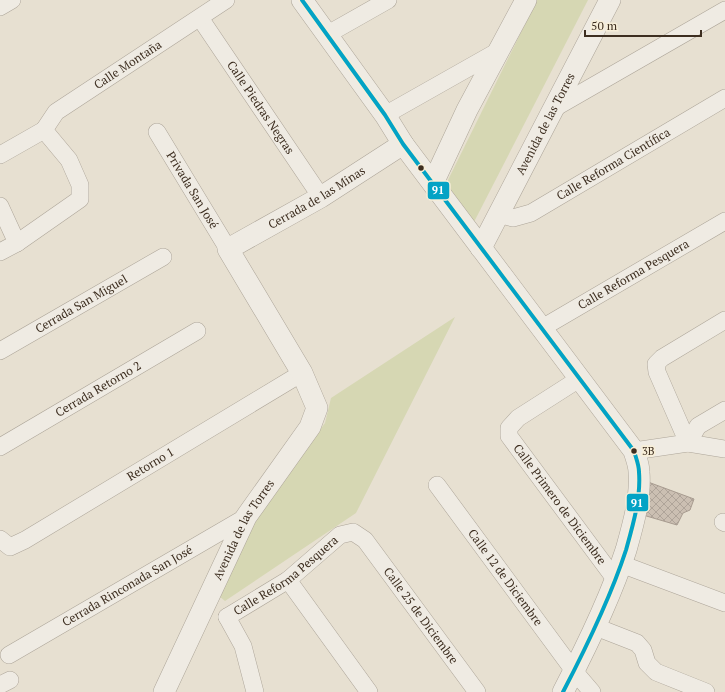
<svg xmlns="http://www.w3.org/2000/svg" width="725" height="692" font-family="'PT Serif',serif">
<defs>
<pattern id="building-cross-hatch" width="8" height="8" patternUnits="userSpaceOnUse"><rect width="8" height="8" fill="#cbbfb2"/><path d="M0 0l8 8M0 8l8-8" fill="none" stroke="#afa499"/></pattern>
</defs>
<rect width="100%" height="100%" fill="#e7e0d1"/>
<g fill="#d6d7b3">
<polygon points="537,0 588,0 474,222 446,184"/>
<polygon points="455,317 356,513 225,601 214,592 245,531 325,423 331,398"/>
</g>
<polygon fill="url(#building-cross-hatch)" stroke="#a89c90" points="648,482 694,499 690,510 683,513 677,525 643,515"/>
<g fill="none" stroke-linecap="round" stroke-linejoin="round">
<g stroke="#ada599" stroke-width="18">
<g id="minor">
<polyline points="0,7 12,0"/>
<path id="s1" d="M200 18 321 197"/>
<polyline points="328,34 388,0"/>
<polyline points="553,109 725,10"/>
<polyline points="385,115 500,50"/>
<path id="s2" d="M157 132 228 249"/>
<polyline points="0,155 44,130"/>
<polyline points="0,206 17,243"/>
<path id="s3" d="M498 214 513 218 531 213 725 98"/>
<path id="s4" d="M0 252 17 243 80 199V185L69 160 44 130 56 112 226 0"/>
<path id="s5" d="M542 328 725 221"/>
<path id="s6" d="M0 351 163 257"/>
<path id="s7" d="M579 379 518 418 509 428V436L615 579"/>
<polyline points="688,443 657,372 656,364 662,358 725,320"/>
<polyline points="688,443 698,426 725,410"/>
<path id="s8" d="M0 447 197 331"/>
<polyline points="634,451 688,443 725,449"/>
<path id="s9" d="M437 485 574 671 592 692"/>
<polyline points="723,522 725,523"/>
<path id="s10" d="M0 539 10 547 25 540 302 373"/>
<polyline points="621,564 725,603"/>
<polyline points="288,580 369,692"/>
<path id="s11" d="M227 617 288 580 340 535 353 532 365 540 477 692"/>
<polyline points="227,617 243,646 255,692"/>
<polyline points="596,627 637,643 643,650 647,663 656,672 706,692"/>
<path id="s12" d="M9 655 246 517"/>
<polyline points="0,685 10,680"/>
</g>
</g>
<g stroke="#ada599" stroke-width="22">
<g id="tertiary">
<path d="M302 0 385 115 403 144 634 451C636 458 639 465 639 472 641 498 633 525 626 550 610 599 587 646 563 692"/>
<polyline points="433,183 467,110 526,0"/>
<path id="s13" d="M481 248 610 0"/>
<path id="s14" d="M164 692 246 517 310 427 317 408 302 373 228 249 321 197 403 144"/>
</g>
</g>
<use href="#minor" stroke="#efebe3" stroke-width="17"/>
<use href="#tertiary" stroke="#efebe3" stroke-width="21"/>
<g stroke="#f7eed8" stroke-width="7">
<path id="bus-1" d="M302 0 385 115 403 144 634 451C636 458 639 465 639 472 641 498 633 525 626 550 610 599 587 646 563 692"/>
</g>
<use href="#bus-1" stroke="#03a3c5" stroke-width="4"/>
</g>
<g fill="#3d2e20" stroke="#f7eed8" stroke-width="1.5">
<circle cx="421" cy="168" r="3.5"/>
<circle cx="634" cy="451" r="3.5"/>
</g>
<g text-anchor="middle" stroke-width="3.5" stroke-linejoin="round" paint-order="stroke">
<g font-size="11" fill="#3d2e20" stroke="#f7eed8" text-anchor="start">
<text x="642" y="455">3B</text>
</g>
<g font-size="12" fill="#3d2e20" stroke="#f7eed8">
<text dy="4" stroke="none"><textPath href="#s4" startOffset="284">Calle Montaña</textPath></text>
<text dy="4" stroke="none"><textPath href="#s1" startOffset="108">Calle Piedras Negras</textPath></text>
<text dy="4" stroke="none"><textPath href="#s13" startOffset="140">Avenida de las Torres</textPath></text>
<text dy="4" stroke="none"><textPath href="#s3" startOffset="130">Calle Reforma Científica</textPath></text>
<text dy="4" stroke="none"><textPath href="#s2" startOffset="68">Privada San José</textPath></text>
<text dy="4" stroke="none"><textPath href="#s14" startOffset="609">Cerrada de las Minas</textPath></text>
<text dy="4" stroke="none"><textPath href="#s5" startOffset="106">Calle Reforma Pesquera</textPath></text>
<text dy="4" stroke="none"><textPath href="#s6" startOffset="94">Cerrada San Miguel</textPath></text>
<text dy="4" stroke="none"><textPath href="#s8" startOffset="114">Cerrada Retorno 2</textPath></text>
<text dy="4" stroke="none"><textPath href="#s10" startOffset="176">Retorno 1</textPath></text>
<text dy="4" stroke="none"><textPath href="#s7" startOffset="179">Calle Primero de Diciembre</textPath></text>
<text dy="4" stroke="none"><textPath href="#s14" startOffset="181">Avenida de las Torres</textPath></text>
<text dy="4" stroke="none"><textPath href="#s11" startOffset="72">Calle Reforma Pesquera</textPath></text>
<text dy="4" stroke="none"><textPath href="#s9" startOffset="115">Calle 12 de Diciembre</textPath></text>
<text dy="4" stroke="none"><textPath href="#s12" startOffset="137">Cerrada Rinconada San José</textPath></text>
<text dy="4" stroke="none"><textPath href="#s11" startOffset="262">Calle 25 de Diciembre</textPath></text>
</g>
</g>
<g stroke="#f7eed8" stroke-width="1.5">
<rect x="427" y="181" width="23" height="19" rx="4" fill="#03a3c5"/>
<rect x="626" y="493" width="23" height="19" rx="4" fill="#03a3c5"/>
</g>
<g font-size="11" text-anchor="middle" font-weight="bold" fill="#fff">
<text x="438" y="194">91</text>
<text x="637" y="507">91</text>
</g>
<path d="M585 30v6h116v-6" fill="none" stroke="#3d2e20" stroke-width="2"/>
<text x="591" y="30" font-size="12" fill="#3d2e20" stroke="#f7eed8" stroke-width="3" paint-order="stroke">50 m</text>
</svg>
